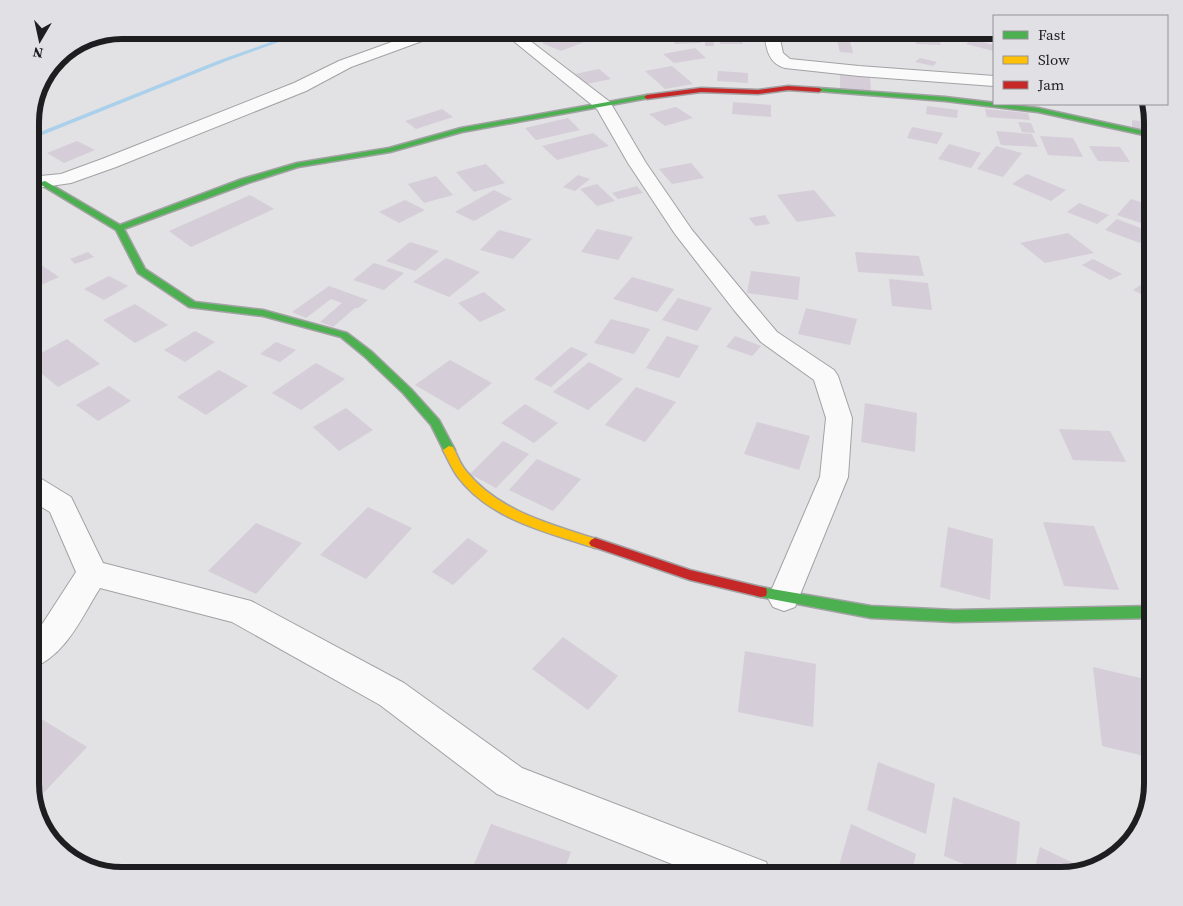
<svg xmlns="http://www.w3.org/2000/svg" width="1183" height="906" font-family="'Source Serif 4',serif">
<rect width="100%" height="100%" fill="#e2e1e4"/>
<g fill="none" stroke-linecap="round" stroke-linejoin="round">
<polygon fill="#abd0ec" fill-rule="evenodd" points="305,30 312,30 224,62 30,140 30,136 220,60"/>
</g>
<g fill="#d5cdd8">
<polygon points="577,30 594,30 605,34 561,51 542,43"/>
<polygon points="628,30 644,30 650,34 638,36"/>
<polygon points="941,31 955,31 958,37 943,36"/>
<polygon points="697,33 701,43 675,44 672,34"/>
<polygon points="912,33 936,34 941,45 916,44"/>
<polygon points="718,34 741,34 743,44 720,44"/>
<polygon points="705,37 713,37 714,46 705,46"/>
<polygon points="972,39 994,45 994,50 993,51 966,44"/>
<polygon points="837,40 850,41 853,53 840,52"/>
<polygon points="695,48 706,58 674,63 663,54"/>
<polygon points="920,58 937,62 933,66 915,62"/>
<polygon points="672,66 693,84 665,89 645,71"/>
<polygon points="599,69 611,79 582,85 570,75"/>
<polygon points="718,71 748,73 748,83 717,81"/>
<polygon points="840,74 870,77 871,91 840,89"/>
<polygon points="733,102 771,105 771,117 732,114"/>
<polygon points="927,106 958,110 957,118 926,114"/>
<polygon points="676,107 693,118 665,126 649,114"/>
<polygon points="442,109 453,117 416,129 405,121"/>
<polygon points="985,109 1028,113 1030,120 987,117"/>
<polygon points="568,118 580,130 536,140 525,128"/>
<polygon points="1132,120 1153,123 1153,133 1132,130"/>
<polygon points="1018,122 1031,123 1035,133 1022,132"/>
<polygon points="912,127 943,133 937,144 907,138"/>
<polygon points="996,131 1032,134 1038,147 1001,145"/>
<polygon points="593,133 609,146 557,160 542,146"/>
<polygon points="1040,136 1073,138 1083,157 1048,155"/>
<polygon points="1143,140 1153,142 1153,159 1142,157"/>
<polygon points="77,141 95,150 64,163 47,153"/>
<polygon points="949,144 981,153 971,168 938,159"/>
<polygon points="996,146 1022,153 1003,177 977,169"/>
<polygon points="1089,146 1120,147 1130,162 1098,161"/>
<polygon points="691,163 704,178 672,184 659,169"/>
<polygon points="486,164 505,183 474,192 456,172"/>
<polygon points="1027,174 1066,190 1051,201 1012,184"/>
<polygon points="578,175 590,179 575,191 563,187"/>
<polygon points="436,176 453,195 424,203 408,184"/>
<polygon points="597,184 615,201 597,206 580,189"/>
<polygon points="637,186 643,193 618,199 612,193"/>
<polygon points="494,190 512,199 474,221 455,212"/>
<polygon points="814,190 836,216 797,222 777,195"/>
<polygon points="250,195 274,209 191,247 169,231"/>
<polygon points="1131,199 1153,206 1153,227 1117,215"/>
<polygon points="405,200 425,210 399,223 379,212"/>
<polygon points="1079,203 1109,215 1097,224 1067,212"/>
<polygon points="765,215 770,224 755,226 749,218"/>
<polygon points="1117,219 1151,232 1140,243 1105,230"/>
<polygon points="597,229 633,237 618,260 581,252"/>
<polygon points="499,230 532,239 513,259 480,250"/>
<polygon points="1068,233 1094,253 1045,263 1020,243"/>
<polygon points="410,242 439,251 415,271 386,261"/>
<polygon points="88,252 94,257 75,264 70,259"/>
<polygon points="855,252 919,256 924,276 858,272"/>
<polygon points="446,258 480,272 449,297 413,282"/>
<polygon points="1093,259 1122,274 1110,280 1082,265"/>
<polygon points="374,263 404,273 384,290 353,280"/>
<polygon points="40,264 59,277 30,290 30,268"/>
<polygon points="751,271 800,277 798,300 747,293"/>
<polygon points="109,276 128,286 104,300 84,289"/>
<polygon points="632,277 674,289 657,312 613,299"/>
<polygon points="1153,277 1153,300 1133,290"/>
<polygon points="889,279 928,283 932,310 892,306"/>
<polygon points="329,286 368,300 358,308 355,308 333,327 320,322 342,303 331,299 306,318 292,312"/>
<polygon points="484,292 506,310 480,322 458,303"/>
<polygon points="678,298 712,308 697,331 662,320"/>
<polygon points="135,304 168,325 135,343 103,320"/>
<polygon points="806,308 857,319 850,345 798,334"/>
<polygon points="611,319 650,329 634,354 594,343"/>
<polygon points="195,331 215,342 185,362 164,350"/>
<polygon points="667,336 699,346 679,378 646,368"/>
<polygon points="735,336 761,346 752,356 726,347"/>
<polygon points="67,339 100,364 58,387 30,364 30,359"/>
<polygon points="276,342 296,350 280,362 260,354"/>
<polygon points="571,347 588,354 551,387 534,379"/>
<polygon points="450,360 492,383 458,410 415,385"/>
<polygon points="589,362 623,379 588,410 553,392"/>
<polygon points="316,363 345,379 301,410 272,393"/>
<polygon points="219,370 248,386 206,415 177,397"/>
<polygon points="109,386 131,401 98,421 76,405"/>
<polygon points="636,387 676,402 645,442 605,425"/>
<polygon points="865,403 917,413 915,452 861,442"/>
<polygon points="525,404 558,423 534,443 501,423"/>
<polygon points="346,408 373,430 339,451 313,427"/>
<polygon points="757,422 810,436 799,470 744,454"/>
<polygon points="1059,429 1110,431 1126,462 1073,460"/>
<polygon points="503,441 529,454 496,488 470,474"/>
<polygon points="537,459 581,479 553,511 509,490"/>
<polygon points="368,507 412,528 366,579 320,555"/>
<polygon points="1043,522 1094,526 1119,590 1064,586"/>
<polygon points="256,523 302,543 256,594 208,571"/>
<polygon points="948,527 993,539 990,600 940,587"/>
<polygon points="468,538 488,551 453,585 432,572"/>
<polygon points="563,637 618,676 588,710 532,669"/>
<polygon points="745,651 816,664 813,727 738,712"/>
<polygon points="1093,667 1153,681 1153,758 1102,746"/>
<polygon points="30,712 87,747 34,803 30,790"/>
<polygon points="878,762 935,784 926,834 867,810"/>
<polygon points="953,797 1020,822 1015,876 994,876 944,856"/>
<polygon points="491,824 571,852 562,876 469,876"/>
<polygon points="851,824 916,854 911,876 853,876 838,869"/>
<polygon points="1040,847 1088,870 1061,876 1035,876 1033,875"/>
</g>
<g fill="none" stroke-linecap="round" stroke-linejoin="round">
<g stroke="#a2a2a4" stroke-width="2">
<g id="street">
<polygon points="425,30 446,30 444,33 351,67 306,91 116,167 71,183 30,189 30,177 61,174 102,159 294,83 339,61"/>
<polygon points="500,30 516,30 610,102 646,163 692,230 750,300 777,332 834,370 838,376 852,418 848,477 795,607 784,611 773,607 768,598 820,477 826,418 814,380 761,342 734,310 675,234 628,163 597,109"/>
<path d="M764 30H778L783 53 790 59 859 66 994 76V86L859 76 785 68C767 63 766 46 764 30Z"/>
<path d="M30 475 40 478 71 497 103 563 251 601 404 683 522 768 766 862 772 876H702L497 794 380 705 232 622 100 588C81 618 66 656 30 669V634L43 623 76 572 50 512 30 500Z"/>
</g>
</g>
<g stroke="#a2a2a4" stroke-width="3">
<g id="fast">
<polygon points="819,88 945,97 1038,108 1153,133 1153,137 1038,112 945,101 817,91 817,89"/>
<polygon points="647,95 649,96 649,98 462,132 390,152 298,167 248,183 124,229 145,269 195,302 263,310 347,333 372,352 411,389 439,420 455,450 449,454 445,453 431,425 403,393 364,356 341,337 263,316 189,307 138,273 116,230 38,183 45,181 120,225 242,179 297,163 389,148 461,128"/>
<polygon points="761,587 871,606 954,610 1153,606 1153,618 954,622 871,618 761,597 756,596 755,592 756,588"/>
</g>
</g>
<g stroke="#a2a2a4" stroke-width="3">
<path id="slow" d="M449 446 453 447C457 455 460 464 466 471 499 512 551 524 599 540L601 543 599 546 595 548C546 532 491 520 458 477 452 469 448 459 443 450Z"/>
</g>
<g stroke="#a2a2a4" stroke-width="3">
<g id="jam">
<polygon points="788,86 819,88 822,90 819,92 788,90 758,94 701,92 647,99 644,97 647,95 701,88 758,90"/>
<polygon points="595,538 690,570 761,587 766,588 767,592 766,596 761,597 690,580 591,546 589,543 591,540"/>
</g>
</g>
<use href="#street" fill="#fbfafb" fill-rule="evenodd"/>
<use href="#fast" fill="#4caf50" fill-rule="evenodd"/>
<use href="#slow" fill="#ffc107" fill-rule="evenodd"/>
<use href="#jam" fill="#c62828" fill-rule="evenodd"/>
</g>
<path d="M0 0H1183V906H0ZM122 39H1061A83 83 0 0 1 1144 122V784A83 83 0 0 1 1061 867H122A83 83 0 0 1 39 784V122A83 83 0 0 1 122 39Z" fill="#e1e0e5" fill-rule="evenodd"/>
<path fill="none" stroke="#1e1e20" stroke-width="6" d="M122 39H1061A83 83 0 0 1 1144 122V784A83 83 0 0 1 1061 867H122A83 83 0 0 1 39 784V122A83 83 0 0 1 122 39Z"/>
<rect x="993" y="15" width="175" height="90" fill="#e1e0e5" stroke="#939296"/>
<rect x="1003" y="31" width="25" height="8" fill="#4caf50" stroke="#939296"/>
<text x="1038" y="40" font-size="15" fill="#1e1e20">Fast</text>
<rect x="1003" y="56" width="25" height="8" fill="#ffc107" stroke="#939296"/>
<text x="1038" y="65" font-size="15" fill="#1e1e20">Slow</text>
<rect x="1003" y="81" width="25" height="8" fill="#c62828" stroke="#939296"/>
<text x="1038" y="90" font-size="15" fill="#1e1e20">Jam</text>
<g transform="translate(40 40) rotate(189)" stroke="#e1e0e5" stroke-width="4" paint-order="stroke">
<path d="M0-4L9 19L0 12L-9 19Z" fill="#1e1e20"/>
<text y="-8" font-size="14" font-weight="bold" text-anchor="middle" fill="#1e1e20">N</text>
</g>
</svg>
